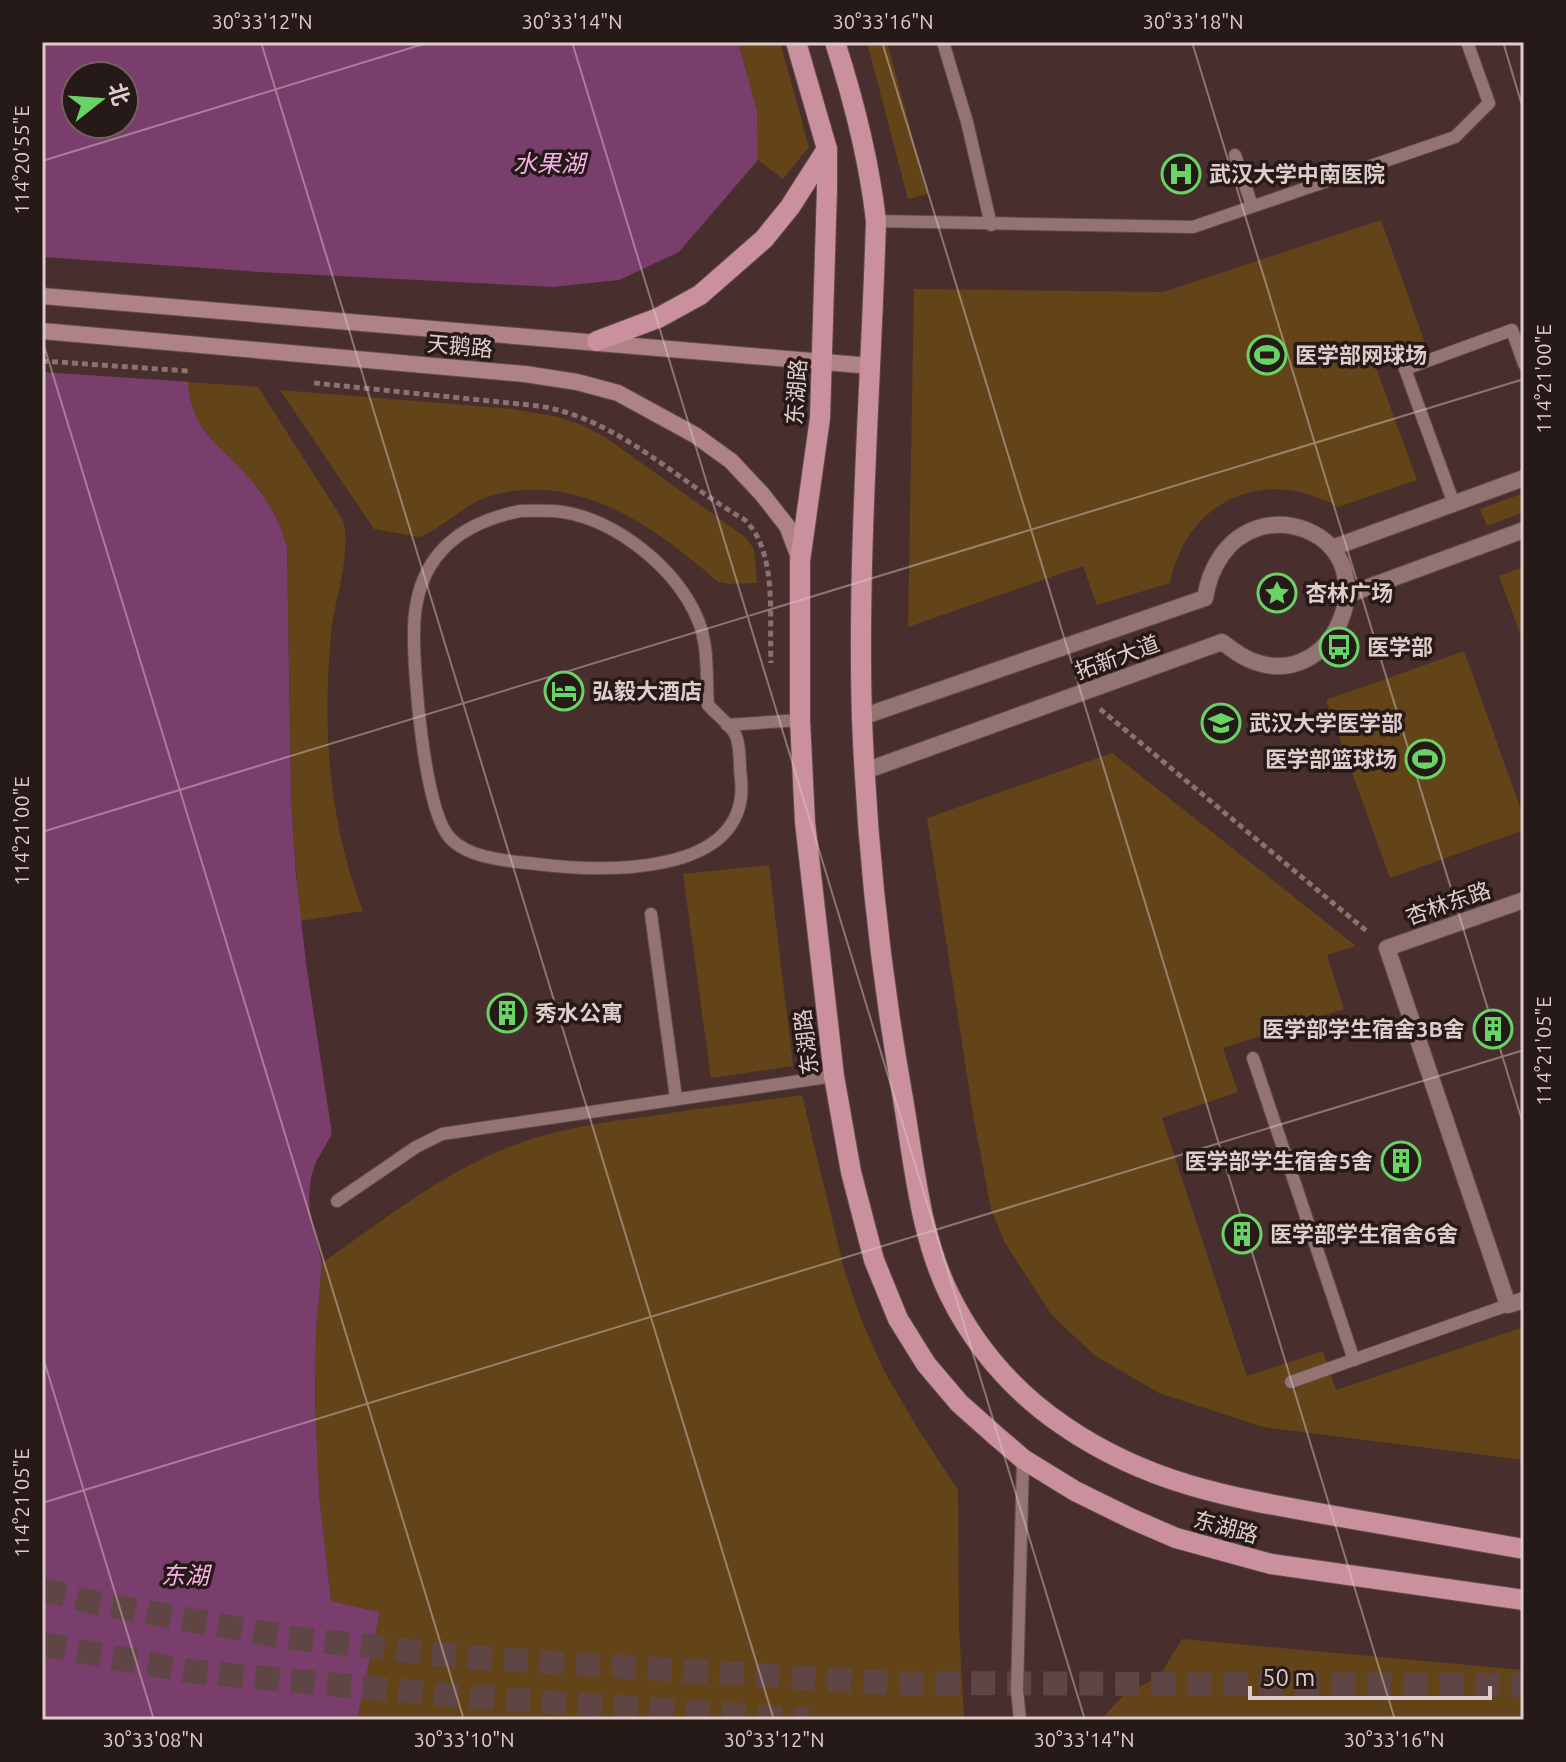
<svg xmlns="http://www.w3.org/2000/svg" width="1566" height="1762" font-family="Ubuntu,'Noto Sans SC',sans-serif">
<rect width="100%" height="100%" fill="#482e2c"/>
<g fill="#634418">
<polygon points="738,42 780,42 809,147 783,179 758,160 757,110"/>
<polygon points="867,42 887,42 928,194 908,199"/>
<path d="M1381 220 1426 346 1375 365 1417 480 1338 507C1264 465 1187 500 1170 583L1097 605 1083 566 908 627 914 289 1163 292Z"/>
<path d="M188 382 258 387 343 520C352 557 334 598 331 635 322 730 329 822 363 911L300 921 291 798 287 548C280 519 266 495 245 473 215 442 192 429 188 382Z"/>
<path d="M280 390 512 409 554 416 580 424 605 437 745 537 754 549 757 583 729 584 718 582C656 528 582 472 493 495 464 503 446 527 419 537L374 529Z"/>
<polygon points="1524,493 1524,512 1487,526 1480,509"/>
<polygon points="1524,567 1524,644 1499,576"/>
<polygon points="1464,651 1524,818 1524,830 1390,878 1326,700"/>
<polygon points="1112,753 1356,946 1327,955 1344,1009 1223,1048 1238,1092 1162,1118 1247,1376 1323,1351 1336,1390 1524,1327 1524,1460 1263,1427 1159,1393 1094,1355 1051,1314 1005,1243 991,1209 974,1120 927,818"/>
<polygon points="769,865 793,1066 711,1078 683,874"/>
<path d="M802 1095 845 1273 862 1321 883 1369 918 1429 958 1490 959 1626 964 1720H359L358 1715 380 1612 331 1601 319 1494 315 1399 316 1331 322 1263C379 1223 433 1180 497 1152 546 1130 598 1123 651 1116 701 1108 752 1102 802 1095Z"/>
<polygon points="1182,1639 1524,1670 1524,1720 1100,1720 1126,1693 1159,1677"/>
</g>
<path fill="#793e6b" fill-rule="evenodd" d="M42 42H738L757 110 758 160 679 252 619 280 553 287 241 271 215 283 188 382C192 429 215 442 245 473 266 496 280 519 287 548L291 798 296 875 306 963 332 1134 316 1162 311 1178 309 1197 310 1213 322 1263 316 1331 315 1399 319 1494 331 1601 380 1612 358 1715 359 1720H42ZM76 76H124V124H76Z"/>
<polygon fill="#482e2c" points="42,257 249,271 248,275 229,277 219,285 192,371 192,382 42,372"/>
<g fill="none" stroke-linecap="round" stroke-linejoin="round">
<g stroke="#5f4644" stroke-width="24" stroke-dasharray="24 12" stroke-linecap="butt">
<polyline points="42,1589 91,1602 285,1637 464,1657 888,1683 1524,1685"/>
<polyline points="42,1644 188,1671 449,1695 809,1720"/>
</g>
<g stroke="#624c4b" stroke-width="14">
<g id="lane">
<polyline points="943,42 967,122 991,225"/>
<polyline points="1235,155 1252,206"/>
<polyline points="876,221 1193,227 1455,137 1489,103 1467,42"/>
<polyline points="1454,504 1405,369 1512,330 1524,364"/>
<path d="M520 511C535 511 549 510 563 512 618 521 677 569 698 620 709 646 706 678 708 705 716 714 732 726 736 736 741 748 739 766 741 779 751 878 601 872 536 864 510 861 469 859 450 838 424 810 413 670 414 630 415 560 455 524 520 511Z"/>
<polyline points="727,725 800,720"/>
<polyline points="651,914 676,1098"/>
<polyline points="1253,1058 1354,1360"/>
<polyline points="337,1201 416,1147 442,1134 834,1076"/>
<polyline points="1291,1382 1508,1305"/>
<polyline points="1020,1720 1017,1690 1023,1459"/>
</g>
</g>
<g stroke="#624c4b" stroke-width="18">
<g id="street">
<polyline points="1332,548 1524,478"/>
<polyline points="1347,595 1524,530"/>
<path d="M862 717 1205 598C1210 567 1227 538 1258 528 1274 523 1291 524 1306 530 1388 563 1334 698 1248 659 1239 655 1230 648 1222 642L865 771"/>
<polyline points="1524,900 1387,948 1508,1305 1524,1300"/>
</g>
</g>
<g stroke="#624c4b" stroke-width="18">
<g id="secondary">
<polyline points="42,296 871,366"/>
<polyline points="42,331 525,374 577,382 618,393 695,435 731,461 762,494 787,526 800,560"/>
</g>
</g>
<g stroke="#624c4b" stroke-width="22">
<g id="primary">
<polyline points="796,42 827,149 827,188 820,418 800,561 800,720 805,822 834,1076 851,1172 874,1260 898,1319 926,1364 959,1403 995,1435 1023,1459 1075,1491 1132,1519 1176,1538 1271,1564 1524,1600"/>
<path d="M835 42C854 101 869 159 876 221 871 387 857 554 862 719 867 845 880 969 902 1093 914 1161 919 1233 950 1296 977 1350 1014 1392 1064 1426 1150 1485 1234 1498 1335 1516 1398 1527 1461 1538 1524 1549"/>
<polyline points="597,341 658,318 700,295 764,239 790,207 827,149"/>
</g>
</g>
<g stroke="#897270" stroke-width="5" stroke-dasharray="6 4" stroke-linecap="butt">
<polyline points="42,361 189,371"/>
<path d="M314 383 539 406C619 419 676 480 745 520 778 552 769 619 771 663"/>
<polyline points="1100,709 1369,933"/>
</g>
<use href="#lane" stroke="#937472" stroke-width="12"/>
<use href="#street" stroke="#937472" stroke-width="16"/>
<use href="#secondary" stroke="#ae8287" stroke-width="16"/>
<use href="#primary" stroke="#ca909d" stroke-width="20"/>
</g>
<path fill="none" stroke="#dfcdcb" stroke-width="2" stroke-opacity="0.45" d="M261 42 774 1720M572 42 1085 1720M882 42 1395 1720M1192 42 1524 1127M1503 42 1524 112M42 161 430 42M42 339 464 1720M42 832 1524 379M42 1354 154 1720M42 1503 1524 1050"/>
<defs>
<g id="hospital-ring" transform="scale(2)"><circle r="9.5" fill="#261a19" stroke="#68d465" stroke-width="1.5"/><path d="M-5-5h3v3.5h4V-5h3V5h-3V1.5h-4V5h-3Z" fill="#68d465"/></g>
<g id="stadium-ring" transform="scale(2)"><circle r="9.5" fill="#261a19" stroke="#68d465" stroke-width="1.5"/><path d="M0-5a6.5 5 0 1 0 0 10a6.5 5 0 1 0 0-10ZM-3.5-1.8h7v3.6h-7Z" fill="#68d465"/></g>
<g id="sight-ring" transform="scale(2)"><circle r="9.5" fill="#261a19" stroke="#68d465" stroke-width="1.5"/><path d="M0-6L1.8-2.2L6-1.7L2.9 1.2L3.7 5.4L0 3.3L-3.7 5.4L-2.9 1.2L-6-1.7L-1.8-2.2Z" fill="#68d465"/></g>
<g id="bus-ring" transform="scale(2)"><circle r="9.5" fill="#261a19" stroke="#68d465" stroke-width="1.5"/><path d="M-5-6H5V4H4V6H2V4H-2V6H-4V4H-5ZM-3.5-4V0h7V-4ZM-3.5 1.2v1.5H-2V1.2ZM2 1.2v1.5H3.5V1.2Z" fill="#68d465"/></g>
<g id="hotel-ring" transform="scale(2)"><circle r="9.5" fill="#261a19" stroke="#68d465" stroke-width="1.5"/><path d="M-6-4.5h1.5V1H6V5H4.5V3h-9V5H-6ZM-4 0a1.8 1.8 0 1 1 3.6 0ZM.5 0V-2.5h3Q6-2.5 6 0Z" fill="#68d465"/></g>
<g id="university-ring" transform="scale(2)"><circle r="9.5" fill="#261a19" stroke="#68d465" stroke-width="1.5"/><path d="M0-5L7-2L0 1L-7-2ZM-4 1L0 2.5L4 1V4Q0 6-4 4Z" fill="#68d465"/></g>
<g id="building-ring" transform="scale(2)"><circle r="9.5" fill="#261a19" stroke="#68d465" stroke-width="1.5"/><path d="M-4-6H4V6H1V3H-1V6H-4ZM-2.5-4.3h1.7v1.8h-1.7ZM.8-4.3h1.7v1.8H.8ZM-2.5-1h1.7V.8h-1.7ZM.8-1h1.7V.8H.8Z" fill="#68d465"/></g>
</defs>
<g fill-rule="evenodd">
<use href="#hospital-ring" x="1181" y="174"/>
<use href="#stadium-ring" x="1267" y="355"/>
<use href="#sight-ring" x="1277" y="593"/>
<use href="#bus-ring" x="1339" y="647"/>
<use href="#hotel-ring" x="564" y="691"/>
<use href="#university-ring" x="1221" y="723"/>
<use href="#stadium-ring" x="1425" y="759"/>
<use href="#building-ring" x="507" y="1013"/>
<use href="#building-ring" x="1493" y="1029"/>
<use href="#building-ring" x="1401" y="1161"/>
<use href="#building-ring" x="1242" y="1234"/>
</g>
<g text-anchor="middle" stroke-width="7" stroke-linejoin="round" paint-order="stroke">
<g font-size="22" font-weight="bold" fill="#dfcdcb" stroke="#261a19" text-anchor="start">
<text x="1209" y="182">武汉大学中南医院</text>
<text x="1295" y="363">医学部网球场</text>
<text x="1305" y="601">杏林广场</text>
<text x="1367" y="655">医学部</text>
<text x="592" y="699">弘毅大酒店</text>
<text x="1249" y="731">武汉大学医学部</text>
<text x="1397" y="767" text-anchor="end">医学部篮球场</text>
<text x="535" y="1021">秀水公寓</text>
<text x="1465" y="1037" text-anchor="end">医学部学生宿舍3B舍</text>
<text x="1373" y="1169" text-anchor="end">医学部学生宿舍5舍</text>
<text x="1270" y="1242">医学部学生宿舍6舍</text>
</g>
<g font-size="22" fill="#dfcdcb" stroke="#261a19">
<text transform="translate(460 346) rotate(5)" y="8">天鹅路</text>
<text transform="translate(796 392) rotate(-86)" y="8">东湖路</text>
<text transform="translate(1117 657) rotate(-20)" y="8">拓新大道</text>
<text transform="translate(1448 903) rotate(-19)" y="8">杏林东路</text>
<text transform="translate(806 1042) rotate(-97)" y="8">东湖路</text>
<text transform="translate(1226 1527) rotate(15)" y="8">东湖路</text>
</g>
<g font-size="24" font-style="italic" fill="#f8b1e5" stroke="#261a19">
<text x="549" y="172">水果湖</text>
<text x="185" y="1584">东湖</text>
</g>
</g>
<rect width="1566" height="1762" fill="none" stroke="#261a19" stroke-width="88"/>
<g transform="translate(100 100) rotate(73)"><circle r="38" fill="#261a19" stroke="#706260" stroke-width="2"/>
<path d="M0-6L14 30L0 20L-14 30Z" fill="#68d465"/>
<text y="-12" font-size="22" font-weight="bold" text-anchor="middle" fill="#dfcdcb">北</text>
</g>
<path d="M1250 1686v12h240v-12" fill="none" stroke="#dfcdcb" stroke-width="4"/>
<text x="1262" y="1686" font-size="24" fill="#dfcdcb" stroke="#261a19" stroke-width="6" paint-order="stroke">50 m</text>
<rect x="44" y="44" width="1478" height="1674" fill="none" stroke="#dfcdcb" stroke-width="3"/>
<g font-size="20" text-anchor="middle" fill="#dfcdcb">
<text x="262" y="29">30°33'12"N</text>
<text x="572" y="29">30°33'14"N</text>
<text x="883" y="29">30°33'16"N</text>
<text x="1193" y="29">30°33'18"N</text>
<text transform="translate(22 160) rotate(-90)" y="7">114°20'55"E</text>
<text transform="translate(1544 379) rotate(-90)" y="7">114°21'00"E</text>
<text transform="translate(22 831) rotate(-90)" y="7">114°21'00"E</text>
<text transform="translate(1544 1051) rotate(-90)" y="7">114°21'05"E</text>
<text transform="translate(22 1503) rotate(-90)" y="7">114°21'05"E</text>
<text x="153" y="1747">30°33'08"N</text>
<text x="464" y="1747">30°33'10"N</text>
<text x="774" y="1747">30°33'12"N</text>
<text x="1084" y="1747">30°33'14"N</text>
<text x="1394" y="1747">30°33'16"N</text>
</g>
</svg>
